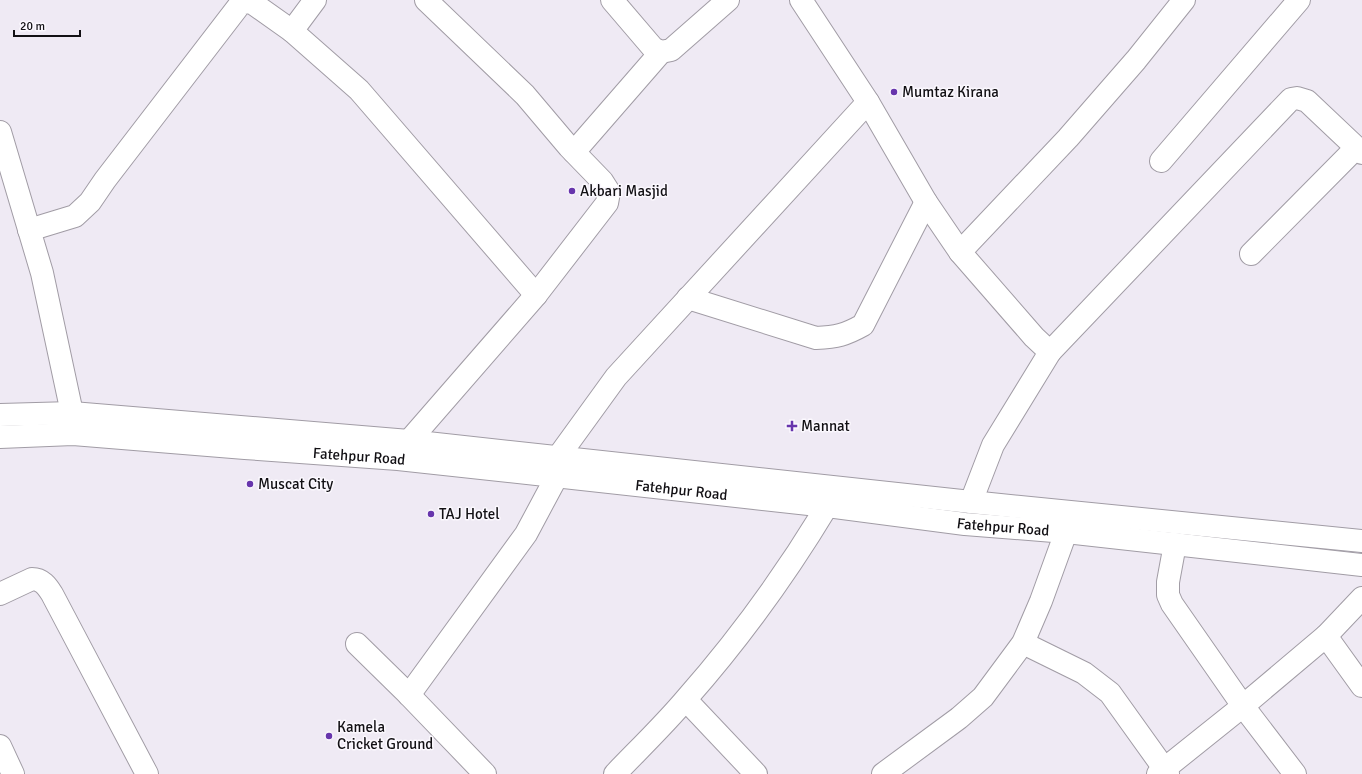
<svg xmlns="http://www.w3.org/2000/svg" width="1362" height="774" font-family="Signika,sans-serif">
<rect width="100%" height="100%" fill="#efeaf4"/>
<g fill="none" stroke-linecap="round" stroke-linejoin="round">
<g stroke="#a19ca5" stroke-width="24">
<g id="minor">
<polyline points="315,0 292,31 359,90 536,295"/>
<polyline points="612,0 653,48 661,52 671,50 728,0"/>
<polyline points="801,0 868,102 926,202 960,252 1034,337 1050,352 993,445 971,502"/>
<polyline points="0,132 42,273 72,413"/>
<polyline points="574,152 661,52"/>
<polyline points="1161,161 1299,0"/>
<polyline points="29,230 75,216 90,202 105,180 241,3 251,2 292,31"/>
<polyline points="960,252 1068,138 1136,60 1184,0"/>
<polyline points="1251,254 1356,148"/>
<path d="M688 298 816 338C837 337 845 335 863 325L926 202"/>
<polyline points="1050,352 1291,99 1297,98 1307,101 1362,153"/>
<polyline points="0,415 72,413 409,441 971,502 1362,541"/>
<path id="s1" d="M0 437 73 434 245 448 398 459 827 506 965 524 1066 532 1362 565"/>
<polyline points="409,441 536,295 607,203 609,192 602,181 569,147 525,95 426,0"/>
<polyline points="558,457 616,377 868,102"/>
<polyline points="1175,544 1168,582 1168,595 1172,604 1243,706 1295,774"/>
<path d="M0 594 32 579C42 579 47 586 52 594L147 774"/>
<polyline points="1326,636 1362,686"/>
<polyline points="1023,643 1084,673 1110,693 1168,774"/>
<polyline points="357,644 409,695 485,774"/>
<polyline points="409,695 526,534 557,476"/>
<polyline points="686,700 756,774"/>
<polyline points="0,746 13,774"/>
<path d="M615 774C639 749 664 725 686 699 739 639 786 574 827 506"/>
<polyline points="883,774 959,718 983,697 1023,643 1041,601 1066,532"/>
<polyline points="1158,774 1243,706 1326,636 1362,598"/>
</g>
</g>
<use href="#minor" stroke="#fff" stroke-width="22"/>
</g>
<g fill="#6735ac" stroke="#fbf8fe" stroke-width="1.5">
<circle cx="894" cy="92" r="4"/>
<circle cx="572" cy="191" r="4"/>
<path d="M790 420h4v4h4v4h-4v4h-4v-4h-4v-4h4z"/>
<circle cx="250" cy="484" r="4"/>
<circle cx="431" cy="514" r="4"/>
<circle cx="329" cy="736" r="4"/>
</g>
<g text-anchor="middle" stroke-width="3" stroke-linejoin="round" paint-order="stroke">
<g font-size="15" fill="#121014" stroke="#fbf8fe" text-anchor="start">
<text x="902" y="97">Mumtaz Kirana</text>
<text x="580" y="196">Akbari Masjid</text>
<text x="801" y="431">Mannat</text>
<text x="258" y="489">Muscat City</text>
<text x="439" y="519">TAJ Hotel</text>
<text x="337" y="732">Kamela<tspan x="337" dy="17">Cricket Ground</tspan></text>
</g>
<g font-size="15" fill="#121014" stroke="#fbf8fe">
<text dy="5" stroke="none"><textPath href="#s1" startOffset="360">Fatehpur Road</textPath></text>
<text dy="5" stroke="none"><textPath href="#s1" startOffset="684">Fatehpur Road</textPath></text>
<text dy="5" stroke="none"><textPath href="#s1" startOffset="1008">Fatehpur Road</textPath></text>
</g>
</g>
<path d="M14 30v6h66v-6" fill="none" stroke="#121014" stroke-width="2"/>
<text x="20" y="30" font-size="12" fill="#121014" stroke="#fbf8fe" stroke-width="3" paint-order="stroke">20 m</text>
</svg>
